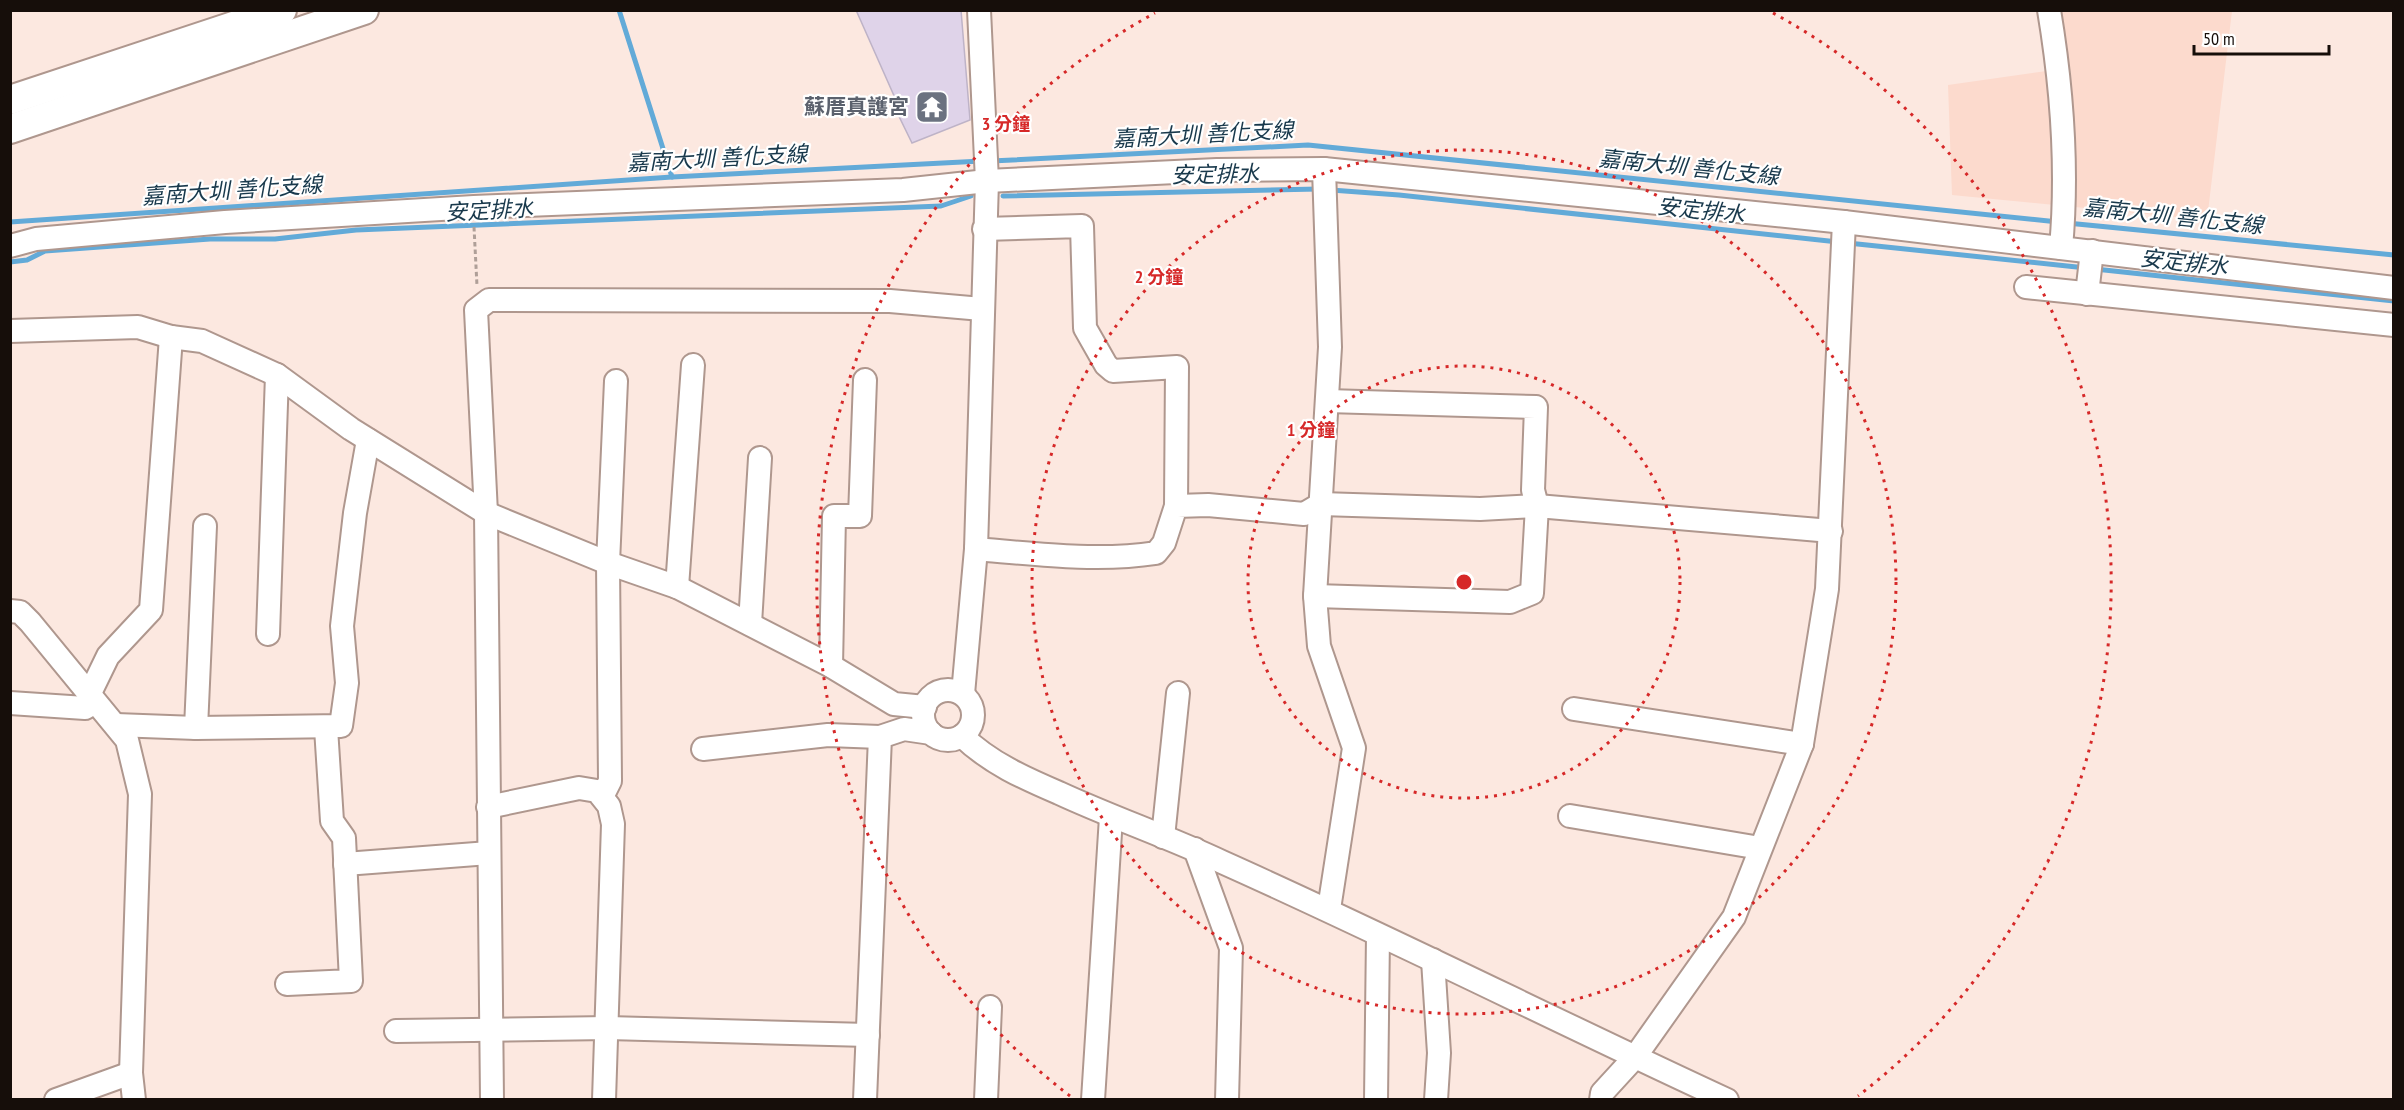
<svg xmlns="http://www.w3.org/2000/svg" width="2404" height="1110" font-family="'PT Sans Narrow','Noto Sans TC',sans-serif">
<rect width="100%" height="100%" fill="#fce8e0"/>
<polygon fill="#fcdacd" points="2054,11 2232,11 2207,220 1952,195 1948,85 2061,69"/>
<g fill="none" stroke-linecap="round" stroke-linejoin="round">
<g stroke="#62aad8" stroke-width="5">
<polyline points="619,10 672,177"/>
<polyline points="991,161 1308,145 2058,222"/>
<polyline points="1331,190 1399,195 1838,242"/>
<polyline points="1003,196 1319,189"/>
<polyline points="10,222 672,177 982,161"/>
<polyline points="2067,223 2394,255"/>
<polyline points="1848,243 2086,268"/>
<polyline points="10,262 27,260 45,251 210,239 275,239 356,230 941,206 971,196"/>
<polyline points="2095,269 2394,301"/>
</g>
</g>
<polygon fill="#dfd3e9" stroke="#beb3c7" stroke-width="1.5" points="856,10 961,10 970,120 912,143 891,100 895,98"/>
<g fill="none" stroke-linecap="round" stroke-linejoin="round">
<g stroke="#af978e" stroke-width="26">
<g id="minor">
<path d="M2049 10C2062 88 2068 170 2061 248"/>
<polyline points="1324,169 1330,347 1315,596 1319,646 1354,748 1329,909"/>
<polyline points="984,229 1082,226 1085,328 1106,365 1113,371 1177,367 1176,506"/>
<polyline points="10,246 36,239 225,222 474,207 903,190 987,181 1217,170 1324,169 1844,222 2394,288"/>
<polyline points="2026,287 2394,325"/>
<polyline points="2087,294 2092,251"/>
<polyline points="10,331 138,327 171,337 202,341 277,375 351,429 486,513 608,563 677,587 831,666 894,704 925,707"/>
<path d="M976 549C1035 554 1097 562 1156 553L1164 543 1176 506 1208 505 1304 514 1321 504 1480 509 1537 506 1831 531"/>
<polyline points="677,587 693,365"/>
<polyline points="1315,596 1510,602 1532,593 1537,506 1533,490 1536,407 1327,401"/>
<polyline points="10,611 20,612 30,622 127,740 140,794 131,1073 134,1100"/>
<polyline points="750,624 760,458"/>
<polyline points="268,634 277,375"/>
<polyline points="831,666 834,516 860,516 865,380"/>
<circle cx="948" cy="715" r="25"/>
<polyline points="90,693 108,656 151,610 171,337"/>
<polyline points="963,694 976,549 987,181 979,10"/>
<polyline points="10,703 85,708 95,702"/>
<polyline points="1574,709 1802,744"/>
<polyline points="116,725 196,728 341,726 347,683 342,626 355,513 368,440"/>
<polyline points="196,728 205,526"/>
<path d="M962 736C990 763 1024 778 1059 793 1113 818 1169 837 1222 862 1392 938 1558 1022 1727 1100"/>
<polyline points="703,749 828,735 880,737"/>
<polyline points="603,795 610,781 608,563 616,381"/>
<polyline points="488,807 579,788 597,791 609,806 613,824 604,1100"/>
<polyline points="1570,816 1760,848"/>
<polyline points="1163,837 1178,693"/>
<polyline points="1195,849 1231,948 1227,1100"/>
<polyline points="345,864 489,853"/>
<polyline points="1433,960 1439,1053 1436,1100"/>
<polyline points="287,984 351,981 344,838 332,821 326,728"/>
<polyline points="396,1031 608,1028 868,1035"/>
<polyline points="56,1100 131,1073"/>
<polyline points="492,1100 486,513 476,310 489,300 890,301 982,309"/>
<polyline points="865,1100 880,737 904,729 931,733"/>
<polyline points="986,1100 990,1007"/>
<polyline points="1093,1100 1111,817"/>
<polyline points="1376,1100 1378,935"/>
<polyline points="1601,1100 1602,1093 1635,1057 1734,917 1802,744 1827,589 1844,222"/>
</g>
</g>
<g stroke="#af978e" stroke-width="32">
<g id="major">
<polyline points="10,100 282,10"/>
<polyline points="10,129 364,10"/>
</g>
</g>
<polyline stroke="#af9f98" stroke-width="3" stroke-dasharray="4.5 3" stroke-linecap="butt" points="474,227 477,286"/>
<use href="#minor" stroke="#fff" stroke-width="22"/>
<use href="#major" stroke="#fff" stroke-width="28"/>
</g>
<g fill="none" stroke="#d62828" stroke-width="3" stroke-dasharray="3 6">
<circle cx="1464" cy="582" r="216"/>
<circle cx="1464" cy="582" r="432"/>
<path d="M1070 1096A648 648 0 0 1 1155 13M1773 13A648 648 0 0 1 1858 1096"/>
</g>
<defs>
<g id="temple-square" transform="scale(1.725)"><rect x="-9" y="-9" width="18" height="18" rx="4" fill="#6b7280" stroke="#fff"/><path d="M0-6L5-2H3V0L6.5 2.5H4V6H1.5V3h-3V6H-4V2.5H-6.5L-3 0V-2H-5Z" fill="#fff"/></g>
</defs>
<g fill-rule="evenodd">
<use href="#temple-square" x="932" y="107"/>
</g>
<g text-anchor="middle" stroke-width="4.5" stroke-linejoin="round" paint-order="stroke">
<g font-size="21" font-weight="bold" fill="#5b616d" stroke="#fff" text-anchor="end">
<text x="909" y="114">蘇厝真護宮</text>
</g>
<g font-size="22" font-style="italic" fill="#19394c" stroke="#fff">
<text transform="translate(1203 134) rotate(-3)" y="8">嘉南大圳 善化支線</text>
<text transform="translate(717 158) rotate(-3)" y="8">嘉南大圳 善化支線</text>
<text transform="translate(1689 167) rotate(6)" y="8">嘉南大圳 善化支線</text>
<text transform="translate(1215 174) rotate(-1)" y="8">安定排水</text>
<text transform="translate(232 190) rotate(-4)" y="8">嘉南大圳 善化支線</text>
<text transform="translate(489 210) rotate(-3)" y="8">安定排水</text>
<text transform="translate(1701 210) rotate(6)" y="8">安定排水</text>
<text transform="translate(2173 216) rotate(6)" y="8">嘉南大圳 善化支線</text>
<text transform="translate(2184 262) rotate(6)" y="8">安定排水</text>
</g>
</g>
<circle cx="1464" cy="582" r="9" fill="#d62828" stroke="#fff" stroke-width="3"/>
<g font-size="18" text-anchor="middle" font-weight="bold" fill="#d62828" stroke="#fff" stroke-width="4.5" stroke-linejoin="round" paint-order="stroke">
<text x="1006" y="130">3 分鐘</text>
<text x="1159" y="283">2 分鐘</text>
<text x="1311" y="436">1 分鐘</text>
</g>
<rect width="2404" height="1110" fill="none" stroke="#160e0a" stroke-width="24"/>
<path d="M2194 45v9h135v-9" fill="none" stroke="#160e0a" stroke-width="3"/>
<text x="2203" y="45" font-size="18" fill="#160e0a" stroke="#ffffff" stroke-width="4.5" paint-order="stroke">50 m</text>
</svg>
